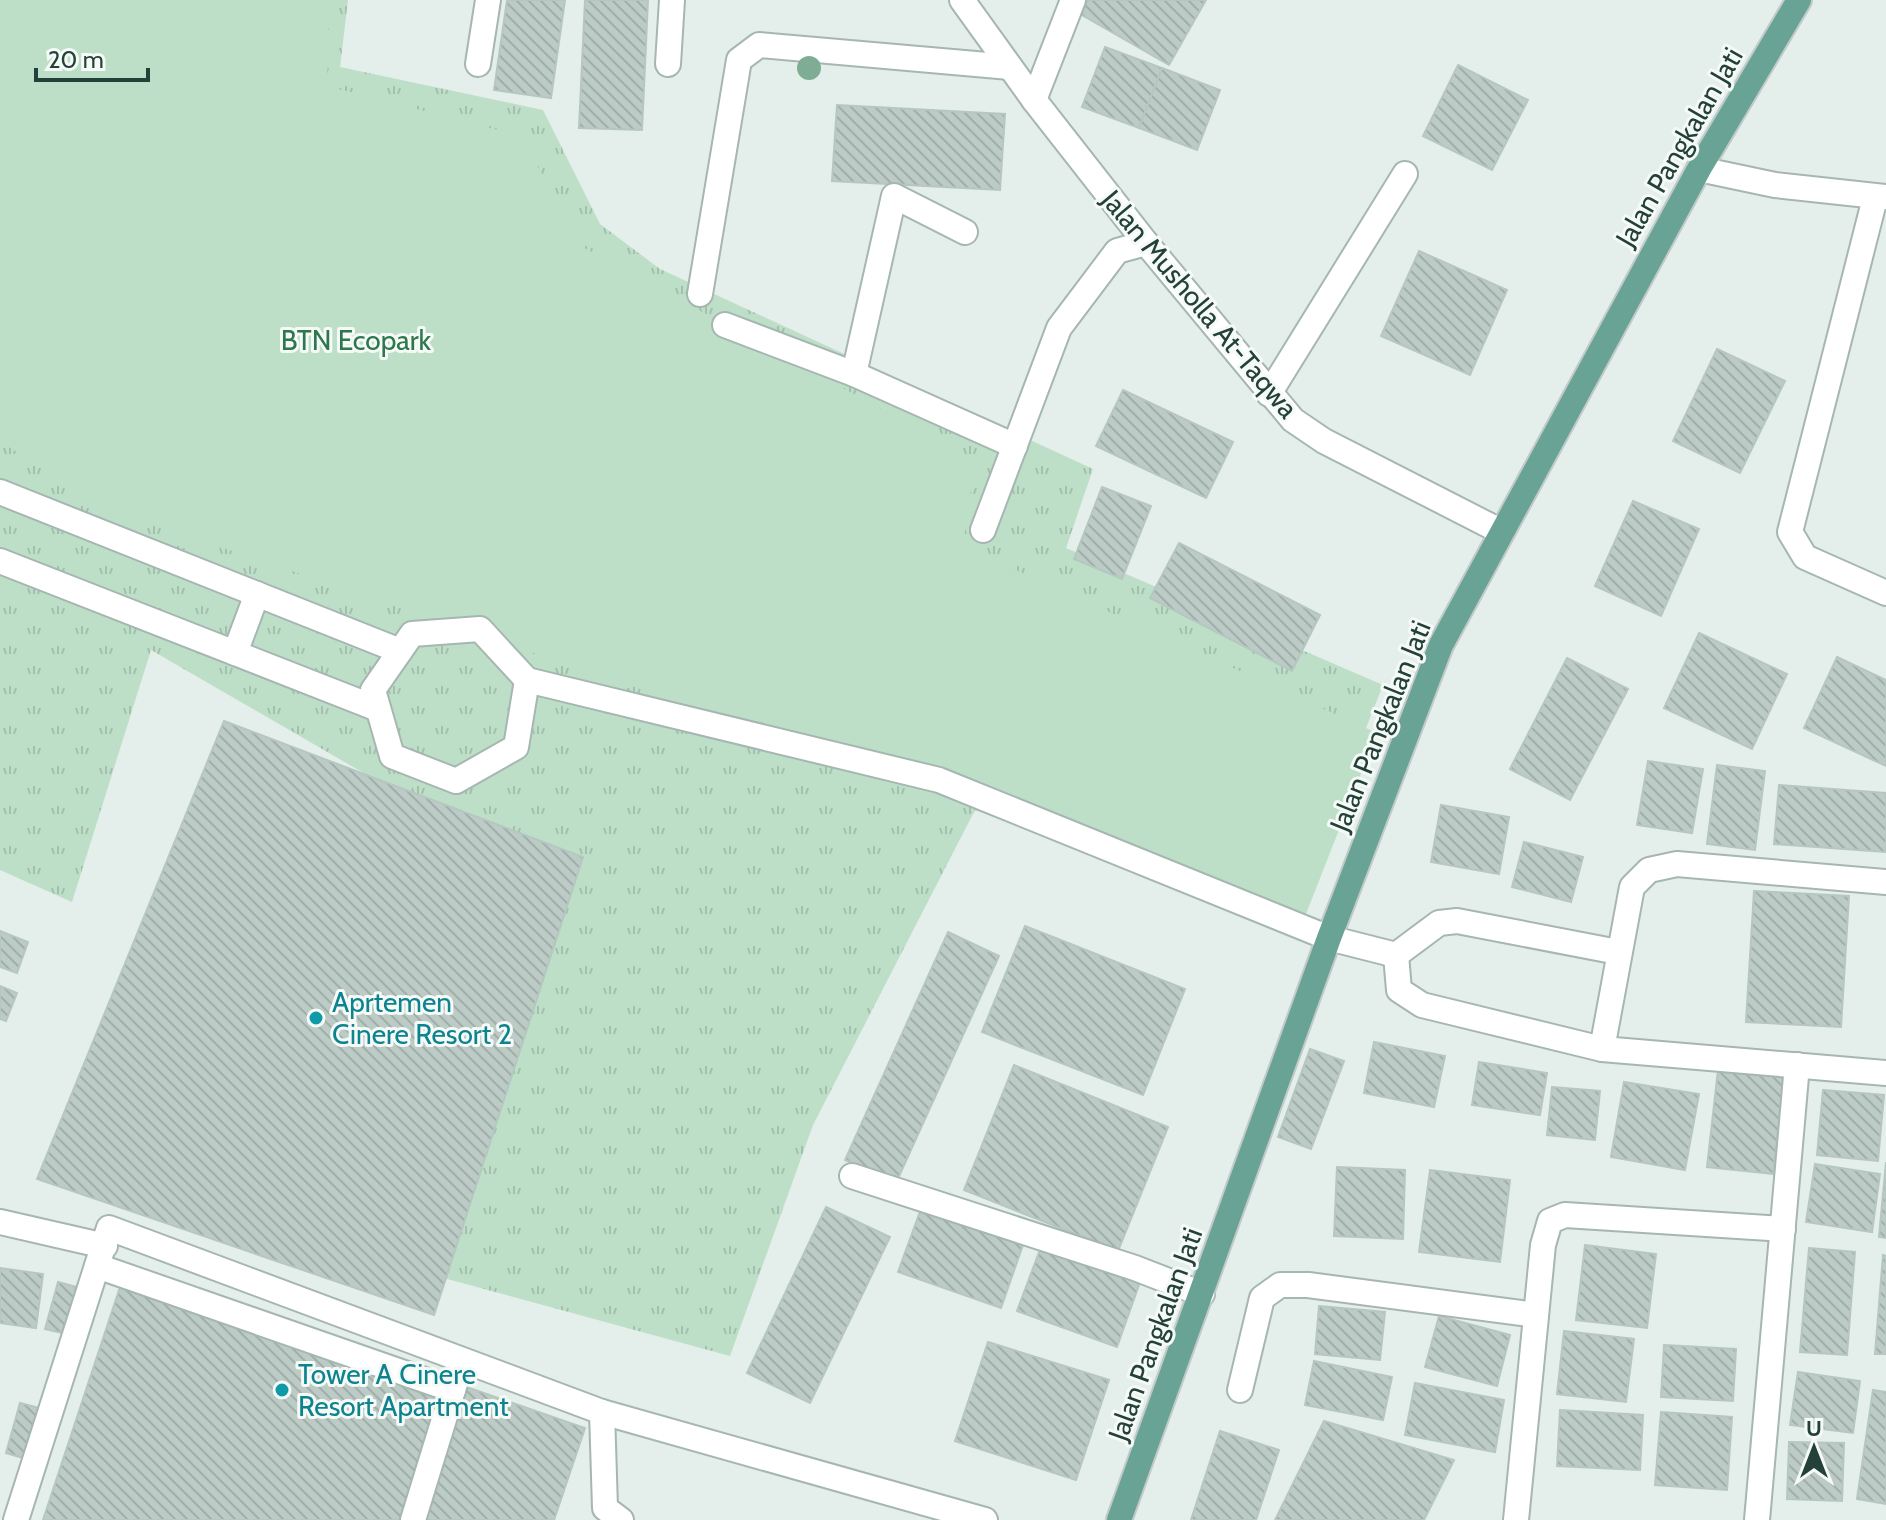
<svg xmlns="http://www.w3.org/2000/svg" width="1886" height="1520" font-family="Cabin,sans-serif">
<defs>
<pattern id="grass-tufts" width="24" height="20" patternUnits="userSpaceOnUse" patternTransform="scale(2)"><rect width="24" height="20" fill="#bddfc7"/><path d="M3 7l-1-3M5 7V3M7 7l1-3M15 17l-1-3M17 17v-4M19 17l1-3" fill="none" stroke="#a2c0ac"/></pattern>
<pattern id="building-back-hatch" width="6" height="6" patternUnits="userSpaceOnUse" patternTransform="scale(2)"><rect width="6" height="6" fill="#bccbc6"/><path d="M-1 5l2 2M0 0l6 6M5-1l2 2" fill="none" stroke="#a1afab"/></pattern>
</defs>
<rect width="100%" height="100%" fill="#e4eeea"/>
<polygon fill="url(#grass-tufts)" points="0,0 348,0 340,67 543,110 600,224 660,269 1093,469 1066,548 1383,685 1287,928 975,810 813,1125 730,1356 315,1243 450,823 151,650 72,902 0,870"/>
<polygon fill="#bddfc7" points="0,0 329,0 327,86 522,136 579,245 975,460 963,546 1377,733 1306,914 123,514 0,442"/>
<g fill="url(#building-back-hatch)" stroke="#b6c7c1" stroke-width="2">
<polygon points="507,0 565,0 551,98 494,90"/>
<polygon points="585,0 648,0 642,130 579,128"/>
<polygon points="1088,0 1206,0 1169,65 1080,14"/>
<polygon points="1105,47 1162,68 1139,128 1082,107"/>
<polygon points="1458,65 1528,100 1492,170 1423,136"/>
<polygon points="1162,68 1220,90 1197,150 1139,128"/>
<polygon points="837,105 1005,114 1000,190 832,181"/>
<polygon points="1419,251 1507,290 1470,375 1381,336"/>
<polygon points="1717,349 1785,381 1740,473 1673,441"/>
<polygon points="1123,390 1233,442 1206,498 1096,446"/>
<polygon points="1102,487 1151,506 1122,579 1074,559"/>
<polygon points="1633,501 1699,529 1661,616 1595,586"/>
<polygon points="1179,543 1320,615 1292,671 1150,598"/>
<polygon points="1699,633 1787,674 1752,749 1664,708"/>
<polygon points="1837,657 1886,680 1886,766 1804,728"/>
<polygon points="1567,658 1628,689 1570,800 1510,769"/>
<polygon points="224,721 583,857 434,1315 37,1179"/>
<polygon points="1648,761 1703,769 1692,833 1637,825"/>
<polygon points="1717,765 1765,771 1755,850 1707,844"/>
<polygon points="1779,785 1886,793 1886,852 1774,844"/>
<polygon points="1441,805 1509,817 1499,874 1431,862"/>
<polygon points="1524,842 1583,857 1571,902 1512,887"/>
<polygon points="1754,891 1849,896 1841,1027 1746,1022"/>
<polygon points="1025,926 1185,989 1143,1095 982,1032"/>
<polygon points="0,931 28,942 17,973 0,967"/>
<polygon points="948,932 999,956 896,1183 845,1160"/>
<polygon points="0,986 17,993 6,1021 0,1019"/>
<polygon points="1374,1042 1445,1056 1434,1107 1364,1093"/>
<polygon points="1310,1049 1344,1061 1311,1149 1278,1137"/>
<polygon points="1719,1061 1785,1069 1773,1174 1707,1167"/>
<polygon points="1479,1062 1547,1073 1540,1115 1472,1105"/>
<polygon points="1014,1065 1168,1127 1118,1251 964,1190"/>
<polygon points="1624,1082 1699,1094 1685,1170 1611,1157"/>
<polygon points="1552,1087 1600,1091 1595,1140 1547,1135"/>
<polygon points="1823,1090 1884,1095 1878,1161 1817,1155"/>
<polygon points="1886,1162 1886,1238 1879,1237"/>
<polygon points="1815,1164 1880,1174 1872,1232 1806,1222"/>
<polygon points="1337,1167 1405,1170 1403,1239 1334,1236"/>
<polygon points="1430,1170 1510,1180 1500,1262 1419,1252"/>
<polygon points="922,1206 1024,1242 1001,1308 898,1272"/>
<polygon points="826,1207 890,1237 810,1403 747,1373"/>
<polygon points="1585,1245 1656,1254 1647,1328 1576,1320"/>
<polygon points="1041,1247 1140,1282 1117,1347 1017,1311"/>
<polygon points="1809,1248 1855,1252 1847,1355 1800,1352"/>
<polygon points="1883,1255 1886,1256 1886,1354 1875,1354"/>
<polygon points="0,1268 43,1274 36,1328 0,1323"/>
<polygon points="126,1269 585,1428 554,1520 43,1520"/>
<polygon points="58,1282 84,1289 71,1335 45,1329"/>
<polygon points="1319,1306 1385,1312 1380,1360 1315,1354"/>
<polygon points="1439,1316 1510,1335 1497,1386 1425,1367"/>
<polygon points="1564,1331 1634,1339 1626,1402 1557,1394"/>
<polygon points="988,1342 1109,1380 1076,1480 955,1441"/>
<polygon points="1664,1345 1736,1349 1733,1401 1661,1397"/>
<polygon points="1314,1361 1392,1377 1383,1420 1305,1405"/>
<polygon points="1798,1372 1860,1381 1853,1433 1790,1425"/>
<polygon points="1415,1383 1504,1400 1495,1452 1405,1435"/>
<polygon points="1873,1390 1886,1392 1886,1504 1857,1499"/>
<polygon points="20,1403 47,1410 33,1461 6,1453"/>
<polygon points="1560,1410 1643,1415 1640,1470 1557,1466"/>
<polygon points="1661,1412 1732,1417 1727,1490 1655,1485"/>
<polygon points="1324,1421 1454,1460 1424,1520 1275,1520"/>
<polygon points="1220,1431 1279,1450 1256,1520 1191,1520"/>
<polygon points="1789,1442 1844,1443 1842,1501 1787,1499"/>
</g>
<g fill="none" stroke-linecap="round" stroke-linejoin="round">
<g stroke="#a6b6b1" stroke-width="28">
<g id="minor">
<polyline points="962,0 1034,100 1146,243 1293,420 1324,441 1502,532"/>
<polyline points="478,64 488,0"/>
<polyline points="668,64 672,0"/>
<polyline points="1034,100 1073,0"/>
<polyline points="1699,169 1775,185 1886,197"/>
<polyline points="1875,198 1790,532 1805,557 1886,593"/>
<polyline points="700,294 739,60 759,45 1010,67"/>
<polyline points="725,325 854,374 1015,446"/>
<polyline points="854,374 894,196 965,232"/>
<polyline points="1269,394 1405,174"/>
<polyline points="0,492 400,651"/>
<polyline points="983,530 1059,328 1117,251 1146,243"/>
<polyline points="0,561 378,709"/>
<polyline points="235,653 257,594"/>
<polyline points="527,680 516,747 456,781 392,756 373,690 412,634 480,629 527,680 939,780 1329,938 1396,955"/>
<polyline points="1396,955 1399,990 1422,1005 1602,1049 1886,1073"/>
<polyline points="1396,955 1439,923 1457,921 1618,952"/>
<polyline points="1602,1049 1632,887 1649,870 1677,864 1886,882"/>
<polyline points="852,1176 1135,1268 1202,1294"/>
<polyline points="0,1222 105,1246"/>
<polyline points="97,1266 453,1390"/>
<polyline points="1240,1390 1262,1298 1280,1285 1308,1285 1536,1315"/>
<polyline points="602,1412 605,1508 621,1520"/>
<polyline points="16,1520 109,1228 602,1412 985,1520"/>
<polyline points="413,1520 457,1377"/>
<polyline points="1516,1520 1543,1245 1550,1221 1565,1215 1783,1229"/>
<polyline points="1757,1520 1797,1065"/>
</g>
</g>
<g stroke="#c1cac8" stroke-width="28">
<polyline id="major" points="1119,1520 1329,938 1441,645 1699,169 1799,0"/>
</g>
<use href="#minor" stroke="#fff" stroke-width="24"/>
<use href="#major" stroke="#68a396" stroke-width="24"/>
</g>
<circle fill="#7fad93" cx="809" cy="68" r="12"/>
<g fill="#0f9aa8" stroke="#f5faf7" stroke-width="3">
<circle cx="316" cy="1018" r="8"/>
<circle cx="282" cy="1390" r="8"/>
</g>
<g text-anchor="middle" stroke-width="6" stroke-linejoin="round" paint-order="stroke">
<g font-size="28" fill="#234039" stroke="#f5faf7">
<text transform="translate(1679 147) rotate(-60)" y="10">Jalan Pangkalan Jati</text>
<text transform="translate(1200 304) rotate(50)" y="10">Jalan Musholla At-Taqwa</text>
<text transform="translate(1380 726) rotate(-68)" y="10">Jalan Pangkalan Jati</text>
<text transform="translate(1155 1334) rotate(-70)" y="10">Jalan Pangkalan Jati</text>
</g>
<g font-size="28" fill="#2d774c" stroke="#f5faf7">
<text x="356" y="350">BTN Ecopark</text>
</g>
<g font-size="28" fill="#0d838f" stroke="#f5faf7" text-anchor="start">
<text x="332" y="1012">Aprtemen<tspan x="332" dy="32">Cinere Resort 2</tspan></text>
<text x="298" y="1384">Tower A Cinere<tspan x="298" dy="32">Resort Apartment</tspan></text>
</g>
</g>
<g transform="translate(1814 1448)" stroke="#f5faf7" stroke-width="6" paint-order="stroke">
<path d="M0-6L14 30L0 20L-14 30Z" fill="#234039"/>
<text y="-12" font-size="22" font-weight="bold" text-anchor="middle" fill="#234039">U</text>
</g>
<path d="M36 68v12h112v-12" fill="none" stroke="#234039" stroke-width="4"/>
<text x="48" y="68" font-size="24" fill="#234039" stroke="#f5faf7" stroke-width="6" paint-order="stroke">20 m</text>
</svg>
